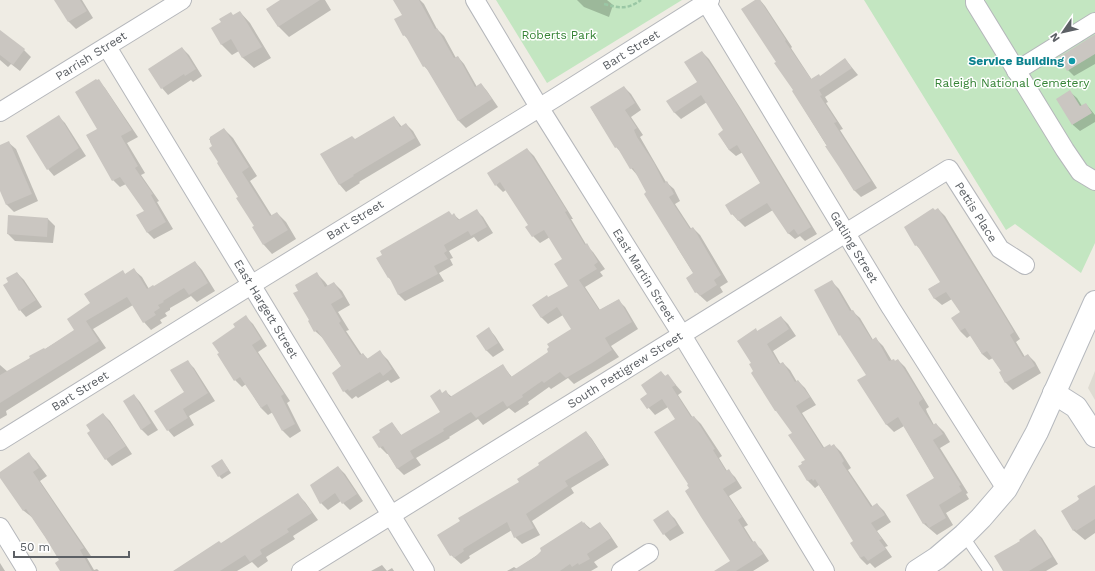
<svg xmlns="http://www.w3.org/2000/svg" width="1095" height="571" font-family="'Work Sans',sans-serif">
<rect width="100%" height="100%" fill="#efece4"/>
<polygon fill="#dedbd2" points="1095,371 1095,400 1088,388"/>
<g fill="#c3e6c1">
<polygon points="496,0 682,0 547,83"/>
<polygon points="864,0 1095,0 1095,243 1081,273 1015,224 1006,230"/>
</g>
<g fill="#0003">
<polygon points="57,0 82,0 93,18 76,29 69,22 56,1"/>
<polygon points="282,0 325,0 331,10 289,37 279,27 267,10"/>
<polygon points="394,0 420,0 424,4 437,29 444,36 456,58 458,57 464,64 477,87 481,84 487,91 498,107 466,128 459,121 429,71 424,66 410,41 404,35 404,15"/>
<polygon points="577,0 607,0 613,5 609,17 584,7"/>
<polygon points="757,0 760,0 765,6 792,47 791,48 812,80 820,77 845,59 858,75 825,97 828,102 826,103 843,129 840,130 877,188 861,197 854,190 793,91 794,91 778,62"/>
<polygon points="240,12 250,23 271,58 254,68 243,58 239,51 232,55 222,45 213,29"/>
<polygon points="0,31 24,50 31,57 20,71 11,64 8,67 0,60"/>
<polygon points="1095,41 1095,64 1074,76 1068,70"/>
<polygon points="182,48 189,55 202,76 193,82 191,80 168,95 162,88"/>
<polygon points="702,52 709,59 741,109 817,234 805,241 800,236 795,239 788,233 773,210 745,227 732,214 761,184 743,152 736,156 729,150 719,134 725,131 707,102 681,119 674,112 699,82"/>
<polygon points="99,81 105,88 138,137 127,143 145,173 141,175 159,201 157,202 173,229 154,239 148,233 145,211 126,184 120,187 113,180 87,136 99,129"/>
<polygon points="624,87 631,94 641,110 631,117 643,135 640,137 666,182 674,189 680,201 675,204 692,230 693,228 700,235 728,282 720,287 723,292 707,302 696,292 694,274 677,247 678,246 638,176 631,168 622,153 616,147 591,108"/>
<polygon points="1070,92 1077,98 1082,106 1086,104 1095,115 1095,122 1080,131 1073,125"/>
<polygon points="58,116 65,123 86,156 54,176 48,169"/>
<polygon points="394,117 402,127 406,124 413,131 421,145 359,182 360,183 346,192 340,185 322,155 355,140"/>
<polygon points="224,129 233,138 257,176 250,181 272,216 277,213 286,222 296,239 272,254 264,245 253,227 255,226 220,162 214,146 209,139"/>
<polygon points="9,143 16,149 38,201 14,212 7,205 0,189 0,146"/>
<polygon points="527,149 534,156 573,219 571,219 587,246 593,252 605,269 600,272 603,276 585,287 600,310 618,300 625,307 638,329 611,346 619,357 574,384 568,378 551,389 549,387 528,402 529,404 515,413 509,408 483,425 478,419 449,437 450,438 416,458 421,465 404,475 397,468 388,454 387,454 380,447 392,423 402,436 441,412 443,394 446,392 452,397 502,365 512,377 550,352 573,329 563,315 548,324 541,317 548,298 570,286 564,259 550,237 540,243 533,236 529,225 506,190 503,192 496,185"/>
<polygon points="938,209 945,216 1020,339 1016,342 1025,357 1028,355 1035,362 1041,373 1013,390 1006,383 1000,373 1002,372 993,358 989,360 982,354 971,335 967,338 960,331 961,313 952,299 942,305 935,299 929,289 941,282 922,251 916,245 935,211"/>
<polygon points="477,211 483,217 493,233 478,242 474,237 449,251 453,258 450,259 453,265 439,273 444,281 405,301 399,295 392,281 388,277 452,215 454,215 460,220"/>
<polygon points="9,216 48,219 55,226 53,243 15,241 8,234"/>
<polygon points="195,262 202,270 215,291 197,302 191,296 170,308 170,310 165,313 167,316 160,320 162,323 151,330 144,322 133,305 93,329 106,348 6,411 7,415 0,419 0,365 8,372 76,330 91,304 123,272 126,275 134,270 142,277 149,289 154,287"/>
<polygon points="17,273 24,280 42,307 26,317 20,310 10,282"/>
<polygon points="317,274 325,282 328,286 334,283 342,291 350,305 338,312 349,330 346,331 362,355 363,354 368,359 380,352 388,360 400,378 391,383 388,380 358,398 356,396 352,399 344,391 342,367 324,339 315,331 299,291"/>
<polygon points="831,281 839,289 852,311 860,318 873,340 875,338 883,346 892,361 895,361 898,360 905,367 929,407 926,409 927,412 934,425 936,424 944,432 950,442 940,448 968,493 966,494 969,499 946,513 953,525 937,535 924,524 935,479 904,426 894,432 886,424"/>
<polygon points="246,317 253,324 267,346 258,352 290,401 287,403 301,431 290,438 283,431 273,412 268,415 261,408 246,384 242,387 235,380 237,327"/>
<polygon points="781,317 788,324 796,336 773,351 781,365 783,363 790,370 797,382 798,381 805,388 816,405 802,413 825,449 834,445 841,452 851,468 848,470 873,507 877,504 884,511 891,522 877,531 888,546 885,547 892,557 875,568 870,563 867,565 860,558 855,541 820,487 819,485 815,488 808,481 800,466 806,460 793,433 755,371 756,330 758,332"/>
<polygon points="489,329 495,336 504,350 493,357 486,350"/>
<polygon points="187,361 194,368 215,401 189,416 194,425 174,437 168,430 185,392"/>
<polygon points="661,372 666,377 668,376 682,392 678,395 693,418 694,417 701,424 722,456 719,458 727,471 729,471 735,477 742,488 729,496 748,525 744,527 754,543 761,549 769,561 753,571 718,571 732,561 691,489 677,419 668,407 655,415 641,399 649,394"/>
<polygon points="134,395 140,402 158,430 148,436 141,429"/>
<polygon points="103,414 110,421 132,454 112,466 106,459"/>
<polygon points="586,432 592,439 609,465 571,488 574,493 532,521 540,535 522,544 515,537 512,530 469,556 470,558 461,564 451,555 520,483 540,465"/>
<polygon points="28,453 36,461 47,476 40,481 91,556 87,558 94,570 97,569 99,571 68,571 33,518 24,511 0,476"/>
<polygon points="222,460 231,473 222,479 219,476"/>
<polygon points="338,467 345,474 363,501 350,510 341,501 328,510 321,503 312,485"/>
<polygon points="1095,486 1095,533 1085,540 1073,530 1078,502"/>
<polygon points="298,495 305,502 318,520 293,536 295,539 266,557 268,561 258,568 252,562 237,571 180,571"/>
<polygon points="668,512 675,519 684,533 670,541 664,534"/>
<polygon points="584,523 591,529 600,523 608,532 618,547 594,562 598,567 591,571 507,571 514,567 517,569"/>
<polygon points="1035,531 1042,538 1058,564 1046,571 1004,571 1021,541"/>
<polygon points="0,563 5,571 0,571"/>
<polygon points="382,565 387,571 392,568 394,571 371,571"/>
</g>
<g fill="#cac6c1">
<polygon points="54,0 80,0 87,11 68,22"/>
<polygon points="280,0 320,0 278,27 266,9"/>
<polygon points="393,0 419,0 435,29 437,28 454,58 458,56 475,87 481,83 492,99 458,121 425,66 423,67 405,35 403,36 394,19 402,15"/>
<polygon points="755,0 760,0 786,40 785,41 811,79 819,74 820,76 845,58 852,68 819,90 822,95 820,96 837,122 834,123 871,181 854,191 839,167 825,146 827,146 792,91 793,90 774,63 776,62 741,9"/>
<polygon points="240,11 262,47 242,58 231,39 221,45 211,28 221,22 219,19 231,12 233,15"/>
<polygon points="0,30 25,49 13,65 0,55"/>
<polygon points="1094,35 1095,35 1095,54 1067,71 1059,57"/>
<polygon points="182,47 196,69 185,76 184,74 161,89 148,69"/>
<polygon points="702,51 735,101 811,227 798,235 794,229 788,234 767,203 738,221 733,214 731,215 725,205 760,183 737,145 729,150 718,134 723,130 701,95 674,113 666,101 697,82 684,62"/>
<polygon points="96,79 97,80 99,79 132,130 121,136 138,166 135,168 153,194 151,195 166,222 147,233 136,215 144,211 120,177 112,181 86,135 97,129 75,92"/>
<polygon points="624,86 635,103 625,110 637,128 634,130 637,137 654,163 664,183 667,181 674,194 669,197 690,229 693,227 721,275 714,280 717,285 700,296 697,292 695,293 686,278 693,273 644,194 646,192 633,168 630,169 617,147 615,148 590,107"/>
<polygon points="1070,90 1080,106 1086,103 1092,113 1072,125 1056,99"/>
<polygon points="59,115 79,148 47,170 26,136"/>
<polygon points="394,116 400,127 406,123 415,138 353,175 354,176 339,185 320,154 352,136 355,139"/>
<polygon points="224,128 249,167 242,172 270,216 277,212 288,230 263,245 252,227 254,226 236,198 238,197 217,163 218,162 209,148 212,146 210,142 210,137"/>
<polygon points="9,141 32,194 6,205 0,191 0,145"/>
<polygon points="527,148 567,211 565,212 585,245 587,243 598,262 594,265 597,269 579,280 599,310 619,299 632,322 605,338 612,350 592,363 566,378 560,372 544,383 542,381 522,395 523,397 507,407 503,401 476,418 471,412 443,429 444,431 410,451 414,458 397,469 383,446 379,448 372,437 380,432 379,430 392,422 401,435 440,412 430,396 440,389 442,393 446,390 450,397 503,364 511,377 548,352 547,349 549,347 547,344 571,329 557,307 541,318 532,305 547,295 548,297 568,286 554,264 562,259 544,230 532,237 525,227 528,225 500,182 495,186 487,173"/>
<polygon points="933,208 935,210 938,208 1007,320 1014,332 1010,335 1023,357 1028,354 1035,366 1005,383 999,372 1001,371 987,351 982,354 965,328 960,331 951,318 960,312 946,292 934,299 928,289 940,282 917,245 915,246 904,227"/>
<polygon points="477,209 487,227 471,236 468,231 444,245 447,251 444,253 448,259 434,266 438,274 398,295 389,277 388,278 376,258 382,255 380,251 449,211 452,215 454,213 458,220"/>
<polygon points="8,215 48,218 47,237 7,234"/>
<polygon points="195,261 208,283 189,295 184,288 163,301 164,302 158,305 160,308 154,312 156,315 143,323 127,297 86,321 99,341 0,403 0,375 30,358 29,356 44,348 45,349 74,330 67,319 90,303 84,294 123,270 125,274 134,268 147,289 153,285 154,286"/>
<polygon points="17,272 36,300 19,311 3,285 8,282 6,278"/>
<polygon points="317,272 325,287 334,282 343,297 331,304 341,321 339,323 360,355 363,353 367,359 380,350 392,369 383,376 380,372 349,391 348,389 343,392 332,373 341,366 317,330 314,332 308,321 309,320 293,293 298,291 295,285"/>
<polygon points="832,280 850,311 853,310 872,340 876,337 889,361 894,359 895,361 898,359 923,399 919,402 919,404 933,425 936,423 943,434 933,440 961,485 959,486 962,491 939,505 946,518 929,528 926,523 923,524 906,495 934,478 898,417 886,425 857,380 866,375 840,335 839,336 814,290"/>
<polygon points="246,315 261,339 252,345 284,394 281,396 295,424 282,431 267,404 261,408 240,377 234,381 217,354 219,353 212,343 235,327 233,324"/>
<polygon points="781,316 789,329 767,344 779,364 783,362 795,382 798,380 810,397 796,406 823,448 830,444 831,446 834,444 844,461 842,463 871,507 877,503 885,515 871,523 882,539 879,540 886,549 868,561 864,556 860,558 850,543 853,541 815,479 813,481 812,479 807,481 798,466 802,464 801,462 805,460 788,435 792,433 776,411 775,411 751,373 753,371 749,364 751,363 737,341 756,328 757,331"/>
<polygon points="489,327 498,343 486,351 476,336"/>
<polygon points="188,360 208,393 183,409 188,418 167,431 154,411 184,392 170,370"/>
<polygon points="661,371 665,376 668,374 676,385 672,387 691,417 694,416 715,449 713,450 726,471 729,469 736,481 723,489 742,517 738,520 752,542 755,541 763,554 736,571 714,571 730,561 701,517 685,491 689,488 687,485 688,484 654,432 675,419 662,399 647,409 640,399 647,394 641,385"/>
<polygon points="134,394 151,423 141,430 123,401"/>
<polygon points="103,413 126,446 105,460 87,433 90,431 86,425"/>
<polygon points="586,431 604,458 565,481 568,486 526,514 534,528 514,538 507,522 463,549 464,551 454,558 452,555 450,556 437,535 460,521 458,518 519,482 517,479 539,465 538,463"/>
<polygon points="29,452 39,468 33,472 84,548 80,550 92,571 60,571 55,563 59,560 45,537 26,509 23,511 0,478 0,472"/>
<polygon points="222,459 229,470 218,477 211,466"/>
<polygon points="338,466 357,494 342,504 335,493 320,504 310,485"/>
<polygon points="1095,485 1095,519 1076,531 1075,529 1073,531 1061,511 1077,501 1079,499 1077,496"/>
<polygon points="298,493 312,513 287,529 289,532 260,550 262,554 250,562 245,555 220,571 173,571 219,541 221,543"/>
<polygon points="668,510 677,525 663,535 653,520"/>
<polygon points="582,521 583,523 584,522 589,529 600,522 611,538 587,554 590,559 579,565 578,563 572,567 570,564 560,571 512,571 536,556 541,551 540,548"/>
<polygon points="1035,529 1052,557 1029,571 1003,571 994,556 1020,541 1019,540"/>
</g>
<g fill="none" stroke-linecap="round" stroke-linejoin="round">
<g stroke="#b5b7bb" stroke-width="11">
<polyline id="lane" points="964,536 988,571"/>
</g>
<g stroke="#b5b7bb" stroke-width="20">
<g id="street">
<polyline points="475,0 539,107 682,335 825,571"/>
<polyline points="975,0 975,3 1065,150 1080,172 1095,181"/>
<polyline points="706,2 891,308 1006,489"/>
<polyline points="107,47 425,571"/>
<polyline points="1016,71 1095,22"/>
<polyline points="0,112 182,0"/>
<polyline points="0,441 251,285 555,98 710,0"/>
<polyline points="0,527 27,571"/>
<polyline points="301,571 949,169 1000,249 1025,265"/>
<polyline points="621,571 649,553"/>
</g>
</g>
<g stroke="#b6b9be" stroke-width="24">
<g id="secondary">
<polyline points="1054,393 1076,407 1095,436"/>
<polyline points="917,571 937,558 964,535 981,518 1006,489 1037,432 1095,302"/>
</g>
</g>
<path stroke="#9ac7a5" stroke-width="2.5" stroke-dasharray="4 2" stroke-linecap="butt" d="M604 4C620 8 627 10 641 0"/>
<use href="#lane" stroke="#fff" stroke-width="9"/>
<use href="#street" stroke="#fff" stroke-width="18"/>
<use href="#secondary" stroke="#fff" stroke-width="22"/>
</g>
<circle fill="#0f9aa8" stroke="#fff" stroke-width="1.5" cx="1072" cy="61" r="4"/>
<g text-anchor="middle" stroke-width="3" stroke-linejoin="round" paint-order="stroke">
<g font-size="12" fill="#358335" stroke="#fff">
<text x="559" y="39">Roberts Park</text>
<text x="1012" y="87">Raleigh National Cemetery</text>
</g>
<g font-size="12" fill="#5c6065" stroke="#fff">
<text transform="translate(631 50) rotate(-32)" y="4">Bart Street</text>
<text transform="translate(91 56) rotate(-32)" y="4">Parrish Street</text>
<text transform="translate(976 212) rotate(58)" y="4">Pettis Place</text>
<text transform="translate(355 220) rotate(-32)" y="4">Bart Street</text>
<text transform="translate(854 247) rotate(59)" y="4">Gatling Street</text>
<text transform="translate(644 275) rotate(58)" y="4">East Martin Street</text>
<text transform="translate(266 309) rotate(59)" y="4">East Hargett Street</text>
<text transform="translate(625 370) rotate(-32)" y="4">South Pettigrew Street</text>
<text transform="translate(80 391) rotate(-32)" y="4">Bart Street</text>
</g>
<g font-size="12" font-weight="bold" fill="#0d838f" stroke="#fff" text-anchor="end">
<text x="1064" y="65">Service Building</text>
</g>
</g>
<g transform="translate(1063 32) rotate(236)" stroke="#ffffff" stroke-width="3" paint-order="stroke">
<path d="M0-3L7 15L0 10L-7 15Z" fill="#5c6065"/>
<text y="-6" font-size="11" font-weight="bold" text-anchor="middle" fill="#5c6065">N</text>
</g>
<path d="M14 551v6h115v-6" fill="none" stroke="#5c6065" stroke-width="2"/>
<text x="20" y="551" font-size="12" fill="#5c6065" stroke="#ffffff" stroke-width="3" paint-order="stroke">50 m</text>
</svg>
